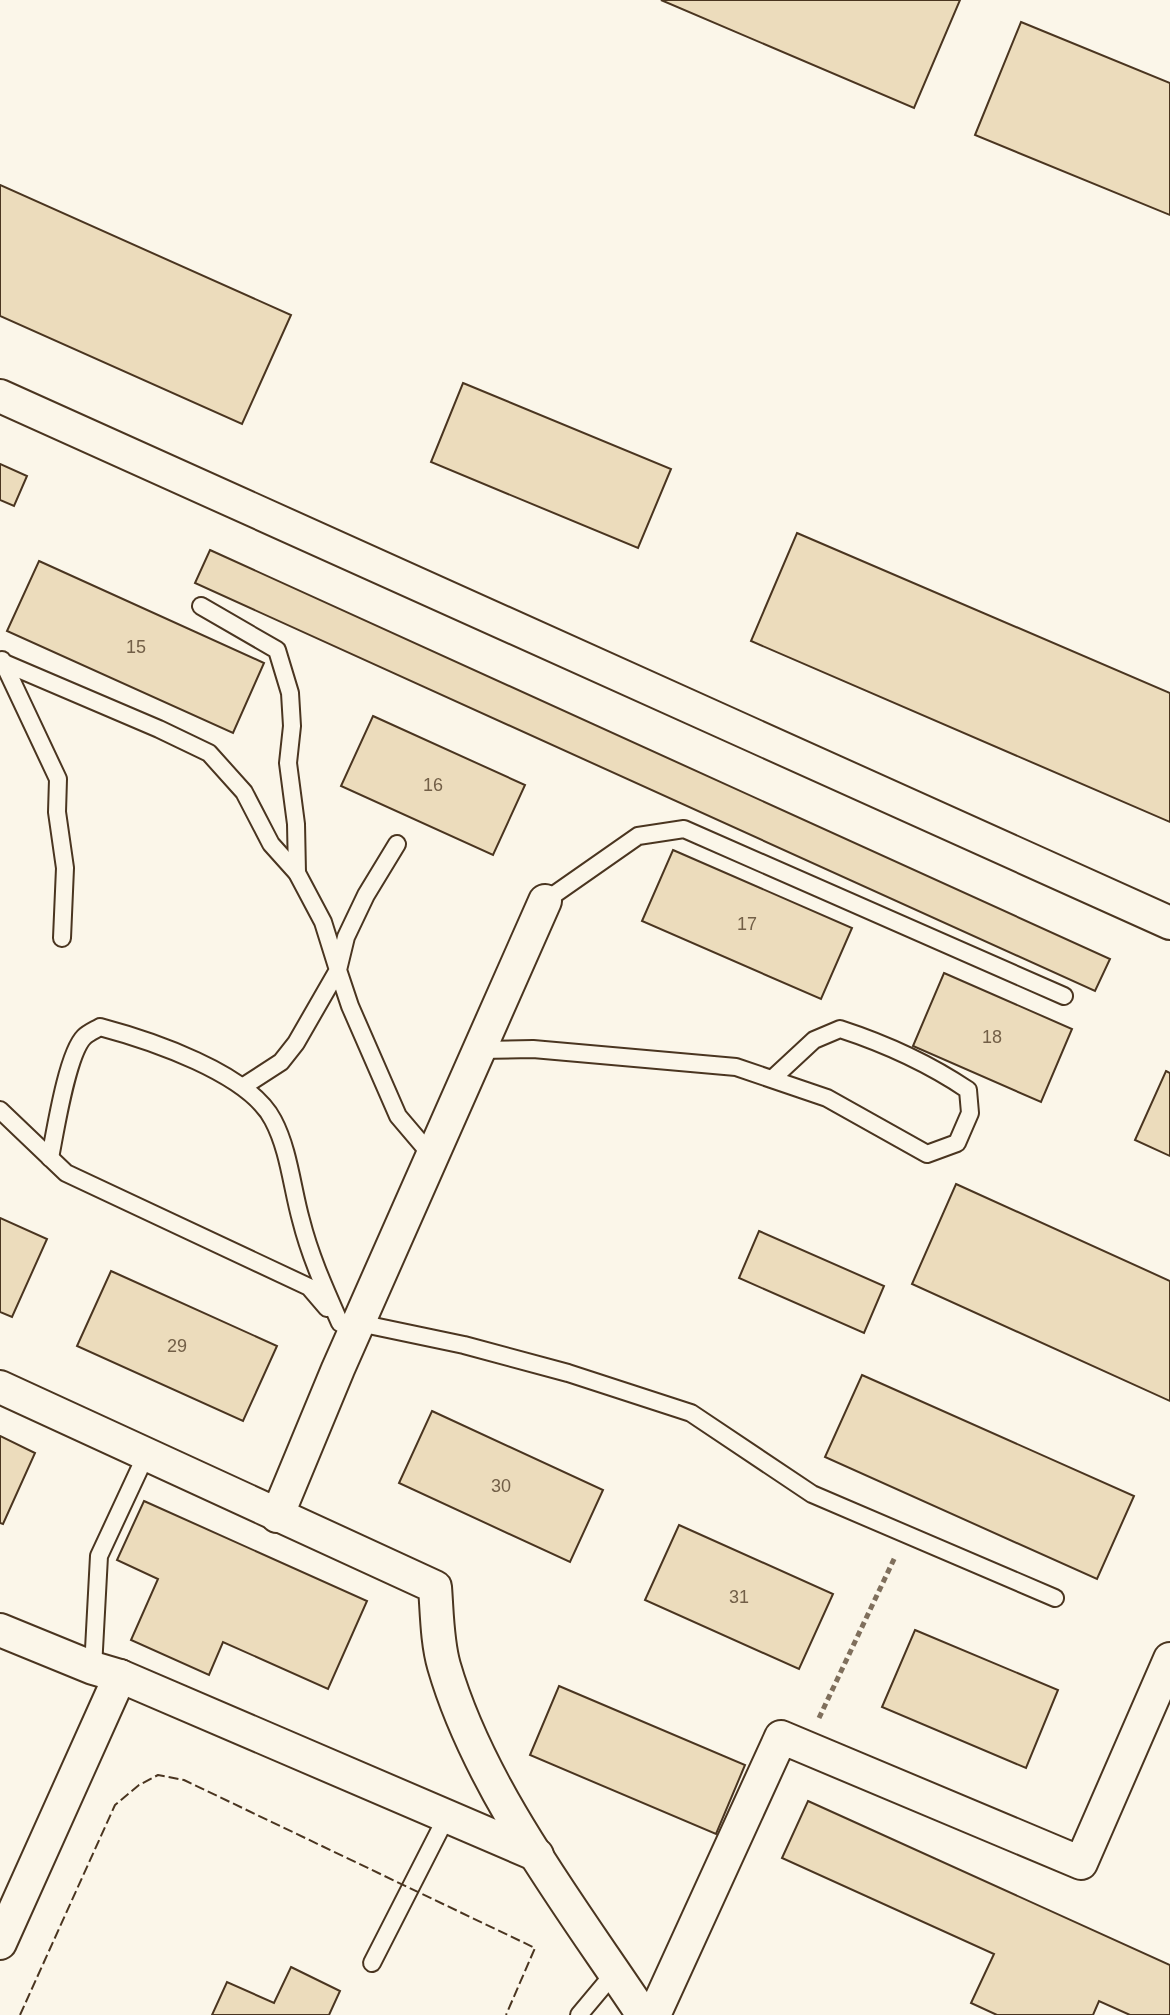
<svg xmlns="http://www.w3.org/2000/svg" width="1170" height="2015" font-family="Helvetica,sans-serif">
<rect width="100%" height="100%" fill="#fbf6e9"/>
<g fill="#ecdcbc" stroke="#4a3520" stroke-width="2">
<polygon points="661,0 960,0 914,108"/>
<polygon points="1021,22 1170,83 1170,215 975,135"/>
<polygon points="0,185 291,315 242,424 0,316"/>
<polygon points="463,383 671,469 638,548 431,462"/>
<polygon points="0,464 27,476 14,506 0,500"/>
<polygon points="797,533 1170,693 1170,822 751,641"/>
<polygon points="210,550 1110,959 1095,991 195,583"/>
<polygon points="39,561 264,663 233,733 7,631"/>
<polygon points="373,716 525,785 493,855 341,786"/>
<polygon points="673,850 852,928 821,999 642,921"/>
<polygon points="944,973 1072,1029 1041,1102 913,1046"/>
<polygon points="1166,1071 1170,1073 1170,1156 1135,1140"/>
<polygon points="956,1184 1170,1281 1170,1401 912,1284"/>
<polygon points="0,1218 47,1239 12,1317 0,1312"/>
<polygon points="759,1231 884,1286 864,1333 739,1278"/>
<polygon points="111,1271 277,1346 243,1421 77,1346"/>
<polygon points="862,1375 1134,1496 1097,1579 825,1457"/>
<polygon points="432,1411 603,1490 570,1562 399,1483"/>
<polygon points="0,1436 35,1453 3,1524 0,1523"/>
<polygon points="144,1501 367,1601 328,1689 223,1642 209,1675 131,1640 158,1579 117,1560"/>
<polygon points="679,1525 833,1594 799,1669 645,1600"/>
<polygon points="915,1630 1058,1690 1026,1768 882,1707"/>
<polygon points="559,1686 745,1765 716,1834 530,1755"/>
<polygon points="808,1801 1170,1965 1170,2015 1130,2015 1099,2001 1093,2015 997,2015 971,2003 994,1954 782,1858"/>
<polygon points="291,1967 340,1991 329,2015 212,2015 227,1982 274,2003"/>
</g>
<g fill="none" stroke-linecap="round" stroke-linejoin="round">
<g stroke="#4a3520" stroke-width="20">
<g id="lane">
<polyline points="201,606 277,650 290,693 292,726 288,763 296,824 297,873"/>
<polyline points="2,660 58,779 57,812 65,868 62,938"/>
<polyline points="2,662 159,729 209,753 244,792 271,844 297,873 323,922 338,970 296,1043 281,1062 244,1086"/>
<polyline points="397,844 366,895 346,937 338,970 350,1006 398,1116 432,1156"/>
<polyline points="545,901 638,836 684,829 1064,996"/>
<path d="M479 1050 533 1049 736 1067 827 1098 927 1154 957 1143 970 1113 968 1090C928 1063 886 1044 840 1029L814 1040 772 1079"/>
<polyline points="0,1110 66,1173 309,1287 327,1308"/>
<path d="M50 1158C55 1133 67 1054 84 1037 88 1033 95 1030 100 1027 149 1040 249 1073 273 1120 289 1150 292 1188 301 1220 310 1256 325 1289 340 1323"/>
<polyline points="359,1323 464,1345 568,1373 691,1413 812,1494 1055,1598"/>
<polyline points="93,1668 99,1556 146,1455"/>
<polyline points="372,1963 447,1816"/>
<polyline points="579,2015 615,1972"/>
</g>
</g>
<g stroke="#4a3520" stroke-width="36">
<g id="street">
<polyline points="0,396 1170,923"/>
<path d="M0 1387 435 1587C437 1613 437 1642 444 1666 480 1790 572 1908 643 2015"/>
<polyline points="277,1516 338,1369 545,901"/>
<polyline points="0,1630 93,1668 120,1676 537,1855"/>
<polyline points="0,1943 120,1676"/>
<polyline points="654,2015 781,1737 1081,1863 1170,1659"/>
</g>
</g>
<polyline stroke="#7f6f5c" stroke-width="5" stroke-dasharray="6 4" stroke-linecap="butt" points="819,1718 895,1557"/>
<use href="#lane" stroke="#fbf6e9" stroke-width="16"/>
<use href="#street" stroke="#fbf6e9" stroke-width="32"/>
<polyline stroke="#4a3520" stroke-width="2" stroke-dasharray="10 4" stroke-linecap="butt" points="20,2015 115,1805 139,1785 158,1775 184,1780 535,1948 506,2015"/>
</g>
<g text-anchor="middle" stroke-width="6" stroke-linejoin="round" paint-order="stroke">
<g font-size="18" fill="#725f47">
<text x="136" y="653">15</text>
<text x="433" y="791">16</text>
<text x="747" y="930">17</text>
<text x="992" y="1043">18</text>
<text x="177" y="1352">29</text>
<text x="501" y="1492">30</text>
<text x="739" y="1603">31</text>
</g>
</g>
</svg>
